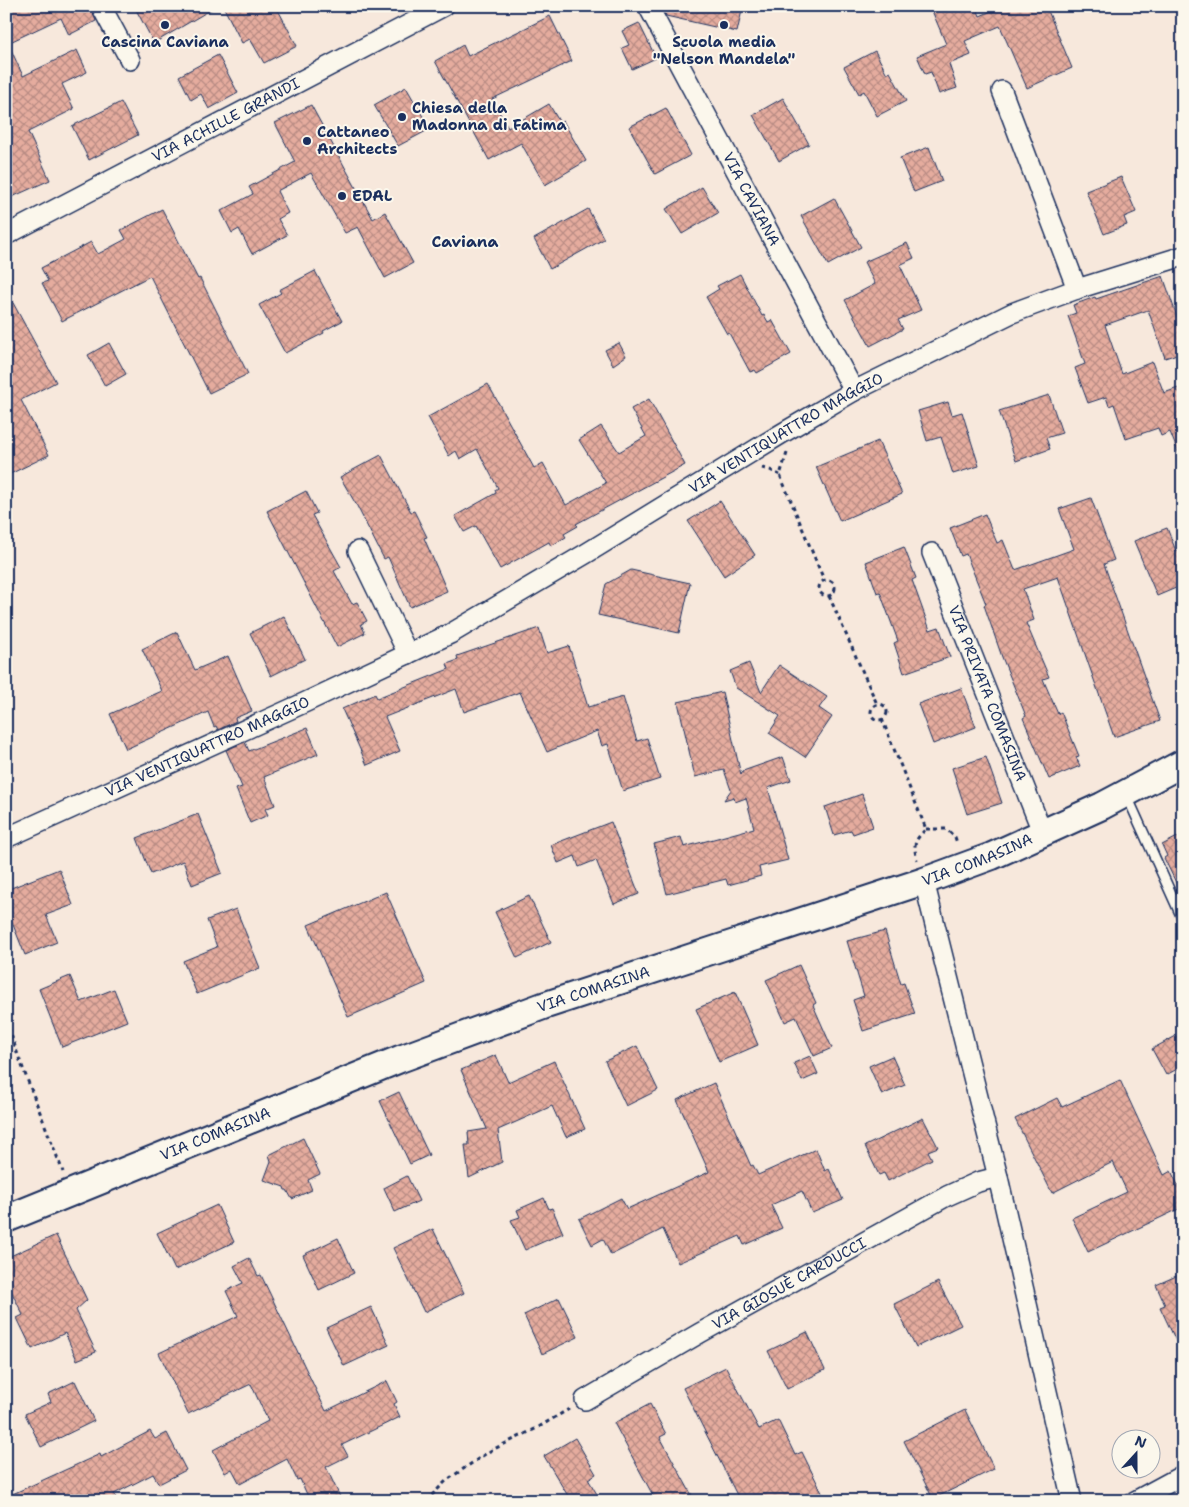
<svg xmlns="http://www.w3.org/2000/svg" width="1189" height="1507" font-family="'Shantell Sans',sans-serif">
<defs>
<pattern id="building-cross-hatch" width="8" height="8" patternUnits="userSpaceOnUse" patternTransform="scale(1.25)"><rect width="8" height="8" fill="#e5ac9e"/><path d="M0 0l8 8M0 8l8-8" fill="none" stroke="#b98c84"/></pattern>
</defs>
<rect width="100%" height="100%" fill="#f7e8dc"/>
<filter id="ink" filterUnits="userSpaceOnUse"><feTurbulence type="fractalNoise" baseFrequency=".02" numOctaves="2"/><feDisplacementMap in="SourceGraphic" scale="10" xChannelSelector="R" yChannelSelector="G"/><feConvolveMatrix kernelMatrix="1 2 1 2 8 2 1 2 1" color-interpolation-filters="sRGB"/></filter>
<g filter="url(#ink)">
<g fill="url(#building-cross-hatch)" stroke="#1b2f5e">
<polygon points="18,6 90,6 96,21 69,35 61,18 8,43 23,76 77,50 87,72 62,84 74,109 28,132 50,180 12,197 6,184 6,12"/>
<polygon points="134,6 217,6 154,43"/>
<polygon points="223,6 276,6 297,46 264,63 250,39 242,43"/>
<polygon points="661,6 743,6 737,32 666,16"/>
<polygon points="930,6 976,6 980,16 1003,6 1046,6 1072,68 1027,88 1000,26 965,41 971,55 949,64 957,88 939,94 931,72 925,74 917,56 946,44"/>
<polygon points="550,16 572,61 492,99 508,128 549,104 560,123 563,121 586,161 545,185 521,143 489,160 435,61 463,45 468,56"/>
<polygon points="639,23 656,58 632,69 622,48 629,45 622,31"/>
<polygon points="875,51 887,74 890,72 906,101 877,116 864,91 859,94 844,67"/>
<polygon points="218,55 238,93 209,109 201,94 191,100 179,76"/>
<polygon points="406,87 430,129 398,146 374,105"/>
<polygon points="783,98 809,144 779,161 753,115"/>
<polygon points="121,102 138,135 89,160 72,126"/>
<polygon points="311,105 373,219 385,212 413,263 385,278 358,227 345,233 311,173 277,191 288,213 278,219 287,235 252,254 239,229 232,233 221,211 253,194 249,187 295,162 275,123"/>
<polygon points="666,108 691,155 655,174 629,127"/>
<polygon points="929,147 942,181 914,192 900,158"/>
<polygon points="1121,177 1136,212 1124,217 1127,225 1104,234 1086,191"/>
<polygon points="702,187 718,213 682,234 666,209"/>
<polygon points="834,198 861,247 828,265 801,216"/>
<polygon points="162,209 198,279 200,278 248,374 209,393 150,276 62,321 42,283 48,281 41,268 91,242 98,254 126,239 121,230"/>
<polygon points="588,209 604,239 550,269 534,239"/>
<polygon points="907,243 914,258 900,265 921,310 898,320 903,329 870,346 845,300 875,284 864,262"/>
<polygon points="315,271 342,321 323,331 324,333 285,353 259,305 281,293 279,290"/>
<polygon points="740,274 762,316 764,315 768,322 772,320 791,354 757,373 755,370 750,372 729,333 727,334 706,297 719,289 717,286"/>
<polygon points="1163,276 1183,334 1183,352 1165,358 1148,310 1105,325 1122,374 1152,362 1164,393 1178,388 1183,401 1182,462 1170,432 1161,436 1158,428 1126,439 1114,404 1109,406 1106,397 1088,403 1075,368 1085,364 1068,316 1076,313 1073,305 1095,297 1096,299"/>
<polygon points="6,290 56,382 21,400 49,455 6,476"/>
<polygon points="109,343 126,374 105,386 88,355"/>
<polygon points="619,343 626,356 613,365 605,350"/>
<polygon points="488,384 534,468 543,463 566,505 606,483 579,440 601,426 619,452 646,436 631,409 649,399 685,465 576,524 578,526 564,534 566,537 551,546 549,542 500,569 476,526 464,532 455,516 496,493 495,490 498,488 477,449 460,459 456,451 449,456 428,417"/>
<polygon points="1049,395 1062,433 1046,438 1050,449 1016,461 999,411"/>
<polygon points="948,402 952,415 962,412 979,466 953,474 941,437 927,441 918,411"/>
<polygon points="878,441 902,494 840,521 816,467"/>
<polygon points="381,455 411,512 414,511 427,537 424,538 447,591 410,607 388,557 384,559 357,506 340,477"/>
<polygon points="306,491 317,513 312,515 341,567 334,571 352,604 357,602 367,621 361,624 365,633 337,647 267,511"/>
<polygon points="1091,498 1114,560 1104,564 1160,721 1114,737 1058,577 1023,589 1034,620 1026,623 1049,677 1043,679 1058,714 1061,712 1079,756 1076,757 1080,766 1049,779 1023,718 1026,716 1002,657 984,605 986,604 966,554 961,556 950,528 985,514 997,543 1003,540 1015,570 1074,549 1059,509"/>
<polygon points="720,501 755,555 724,576 688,521"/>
<polygon points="1167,528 1176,551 1183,548 1183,585 1157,596 1134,541"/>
<polygon points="904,547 916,578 912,580 930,630 939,627 950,657 904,673 894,643 898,641 880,592 877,593 866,562"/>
<polygon points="631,570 690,583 679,633 598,615 606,584"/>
<polygon points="284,616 305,659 271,676 250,633"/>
<polygon points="539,628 547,653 569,646 588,707 623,697 637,741 647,738 660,779 623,791 608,744 602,746 597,731 547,752 520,692 464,712 456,689 385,717 400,751 367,765 342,709 375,694 377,698 449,669 447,664 458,660 457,656"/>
<polygon points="177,632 195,670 228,656 252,711 235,718 236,721 218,730 216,726 214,727 208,712 126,749 110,714 162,691 142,649"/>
<polygon points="749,663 761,692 779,665 827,697 819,708 832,717 805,757 769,733 780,716 736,688 730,671"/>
<polygon points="961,688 976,727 933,744 918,704"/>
<polygon points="722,692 741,775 743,771 783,757 791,780 768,788 788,860 759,867 761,876 728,885 726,879 667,894 654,844 681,837 684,847 754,828 746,798 735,802 734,797 724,800 731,790 724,770 695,777 678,702"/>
<polygon points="307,728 318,754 264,777 275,805 265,809 268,815 250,823 236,789 242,787 226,750 245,742 249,751"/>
<polygon points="986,757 1002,803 967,814 952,768"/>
<polygon points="862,794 873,827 853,834 851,830 834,835 825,807"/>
<polygon points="198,814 222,873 192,885 183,861 151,874 137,838"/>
<polygon points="611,822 639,894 614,904 596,860 579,867 575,856 558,863 551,845"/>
<polygon points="1183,834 1183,897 1164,858 1167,856 1162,845"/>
<polygon points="59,869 73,905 46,915 57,942 25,955 6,907 6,890"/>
<polygon points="386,892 426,983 348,1017 308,925"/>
<polygon points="529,896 551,942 517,958 495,912"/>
<polygon points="236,909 260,968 197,994 183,961 217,947 207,920"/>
<polygon points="885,931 901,984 904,983 915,1014 863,1031 853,1000 864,996 847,941"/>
<polygon points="799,965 816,1003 813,1005 832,1048 814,1056 796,1017 785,1022 766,980"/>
<polygon points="70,976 81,1002 114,989 127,1021 62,1047 39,989"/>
<polygon points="735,992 758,1045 719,1062 696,1009"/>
<polygon points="1176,1036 1183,1051 1183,1066 1166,1075 1152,1049"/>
<polygon points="637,1046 658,1090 626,1106 605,1061"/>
<polygon points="496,1055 508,1082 554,1061 585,1129 566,1137 552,1106 498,1130 502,1162 469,1178 465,1145 469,1145 468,1132 487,1129 461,1070"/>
<polygon points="810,1056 818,1074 802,1081 794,1063"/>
<polygon points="892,1056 905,1085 882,1095 869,1066"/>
<polygon points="1120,1080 1164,1175 1171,1171 1183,1195 1183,1207 1088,1252 1072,1218 1127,1192 1113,1162 1052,1193 1015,1119 1057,1098 1062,1107"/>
<polygon points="714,1083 751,1166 753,1165 758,1175 816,1149 825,1171 829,1169 843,1200 812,1213 802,1191 771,1205 782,1228 744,1245 740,1236 678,1263 663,1229 611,1255 603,1239 592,1245 579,1219 621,1198 627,1209 709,1172 677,1100"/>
<polygon points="399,1092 429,1155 410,1164 380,1101"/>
<polygon points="923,1118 938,1147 928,1151 932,1159 888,1181 884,1173 879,1175 865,1146"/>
<polygon points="303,1138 320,1174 308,1180 312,1190 292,1199 287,1190 285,1190 284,1187 264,1180 271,1161 269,1155"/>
<polygon points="407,1176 419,1201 395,1212 384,1188"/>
<polygon points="544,1198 549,1209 552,1208 563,1233 525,1250 511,1220 520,1217 517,1210"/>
<polygon points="217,1205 234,1242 175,1270 157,1233"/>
<polygon points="433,1229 464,1293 424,1312 393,1248"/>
<polygon points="56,1235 87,1300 76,1310 96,1352 77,1360 65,1333 32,1349 17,1318 23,1315 6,1281 6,1258"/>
<polygon points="338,1238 354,1273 319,1290 303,1255"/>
<polygon points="249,1258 258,1276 261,1275 326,1411 387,1381 397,1402 394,1404 400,1417 342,1445 348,1456 326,1467 342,1501 310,1501 300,1479 297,1480 287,1459 240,1484 232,1469 225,1473 213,1450 268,1421 251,1384 188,1414 159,1353 238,1316 226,1291 243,1283 234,1266"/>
<polygon points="1183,1273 1183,1356 1160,1307 1165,1305 1156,1285"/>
<polygon points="938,1282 961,1325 916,1347 894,1304"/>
<polygon points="559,1298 578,1337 542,1354 524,1315"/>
<polygon points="371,1307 389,1345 344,1366 326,1328"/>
<polygon points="807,1332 825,1370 787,1389 768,1351"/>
<polygon points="726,1367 759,1429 778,1420 795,1455 802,1452 826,1501 740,1501 683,1388"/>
<polygon points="75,1381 94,1421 41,1447 25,1414 51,1402 48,1394"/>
<polygon points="650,1404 666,1434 660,1437 695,1501 656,1501 614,1423"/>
<polygon points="965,1410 994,1469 933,1499 904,1441"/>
<polygon points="150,1431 155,1439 167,1433 186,1470 159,1484 153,1474 114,1494 118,1501 6,1501 6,1497 100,1454 101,1457"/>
<polygon points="575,1438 596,1474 588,1479 601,1501 571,1501 544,1456"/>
</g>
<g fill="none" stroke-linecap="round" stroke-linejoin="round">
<g stroke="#1b2f5e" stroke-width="12">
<polyline id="lane" points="1127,796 1183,920"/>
</g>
<g stroke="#1b2f5e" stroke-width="22">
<g id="street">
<polyline points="101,6 130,60"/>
<path id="s1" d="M648 6 854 391"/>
<polyline points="1002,91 1077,289"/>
<path id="s2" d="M6 235 444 6"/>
<polyline points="358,551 408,654"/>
<path id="s3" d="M932 553 1043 834"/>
<path id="s4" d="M6 838 306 702 450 634 587 553 781 434 854 391 1012 313 1077 289 1183 256"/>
<polyline points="924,881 998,1177 1072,1501"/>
<path id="s5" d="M585 1400 700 1333 947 1196 978 1182 998 1177"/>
<polyline points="1135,1501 1183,1475"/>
</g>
</g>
<g stroke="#1b2f5e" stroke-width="30">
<g id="secondary">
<path id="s6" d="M6 1219 400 1059 543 1006 924 881 992 856 1102 806 1183 763"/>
</g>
</g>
<g stroke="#1b2f5e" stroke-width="3" stroke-dasharray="4 4" stroke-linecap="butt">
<polyline points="787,453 780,475 824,580"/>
<polyline points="762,468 770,470 780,475"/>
<circle cx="827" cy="588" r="8"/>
<polyline points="829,596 877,704"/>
<circle cx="879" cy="712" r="8"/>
<path d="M882 719 926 829C914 841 913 844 917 860"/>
<polyline points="926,829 946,829 955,837 957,843"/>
<polyline points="6,1020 19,1058 63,1172"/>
<polyline points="426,1501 447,1480 490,1451 537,1428 569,1409"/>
</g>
<use href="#lane" stroke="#fbf7ec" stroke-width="9"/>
<use href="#street" stroke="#fbf7ec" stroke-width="19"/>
<use href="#secondary" stroke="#fbf7ec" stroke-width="26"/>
</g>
</g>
<g fill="#1b2f5e" stroke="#fbf7ec" stroke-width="2">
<circle cx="165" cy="25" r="5"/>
<circle cx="724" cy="25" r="5"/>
<circle cx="402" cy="117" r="5"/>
<circle cx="307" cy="141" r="5"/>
<circle cx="342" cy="196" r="5"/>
</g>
<g text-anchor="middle" stroke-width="4" stroke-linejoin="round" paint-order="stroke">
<g font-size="15" font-weight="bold" fill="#1b2f5e" stroke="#fbf7ec" text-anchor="start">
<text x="165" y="47" text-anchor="middle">Cascina Caviana</text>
<text x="724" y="47" text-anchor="middle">Scuola media<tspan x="724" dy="17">"Nelson Mandela"</tspan></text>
<text x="412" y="113">Chiesa della<tspan x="412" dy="17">Madonna di Fatima</tspan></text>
<text x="317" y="137">Cattaneo<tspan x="317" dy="17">Architects</tspan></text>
<text x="352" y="201">EDAL</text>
</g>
<g font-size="15" fill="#1b2f5e" stroke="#fbf7ec">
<text dy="5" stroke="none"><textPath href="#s2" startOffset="248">VIA ACHILLE GRANDI</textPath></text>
<text dy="5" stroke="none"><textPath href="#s1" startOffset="219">VIA CAVIANA</textPath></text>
<text dy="5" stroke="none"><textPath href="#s4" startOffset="880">VIA VENTIQUATTRO MAGGIO</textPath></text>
<text dy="5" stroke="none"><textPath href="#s3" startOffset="151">VIA PRIVATA COMASINA</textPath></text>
<text dy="5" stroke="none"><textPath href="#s4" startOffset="221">VIA VENTIQUATTRO MAGGIO</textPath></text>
<text dy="5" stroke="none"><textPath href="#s6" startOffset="1036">VIA COMASINA</textPath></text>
<text dy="5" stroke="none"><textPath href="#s6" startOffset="631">VIA COMASINA</textPath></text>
<text dy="5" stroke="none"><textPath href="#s6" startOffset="226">VIA COMASINA</textPath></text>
<text dy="5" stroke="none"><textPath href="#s5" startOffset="235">VIA GIOSUÈ CARDUCCI</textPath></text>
</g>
<g font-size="16" font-weight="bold" fill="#1b2f5e" stroke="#fbf7ec">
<text x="465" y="247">Caviana</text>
</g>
</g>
<rect width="1189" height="1507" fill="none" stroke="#fbf7ec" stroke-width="25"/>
<rect x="12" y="12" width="1164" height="1482" fill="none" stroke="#1b2f5e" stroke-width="2" filter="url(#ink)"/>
<g transform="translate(1136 1454) rotate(21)"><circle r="24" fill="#fbf7ec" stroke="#a1a7b3"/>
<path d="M0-4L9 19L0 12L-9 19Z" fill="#1b2f5e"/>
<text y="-8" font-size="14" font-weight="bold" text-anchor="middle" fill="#1b2f5e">N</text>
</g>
</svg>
